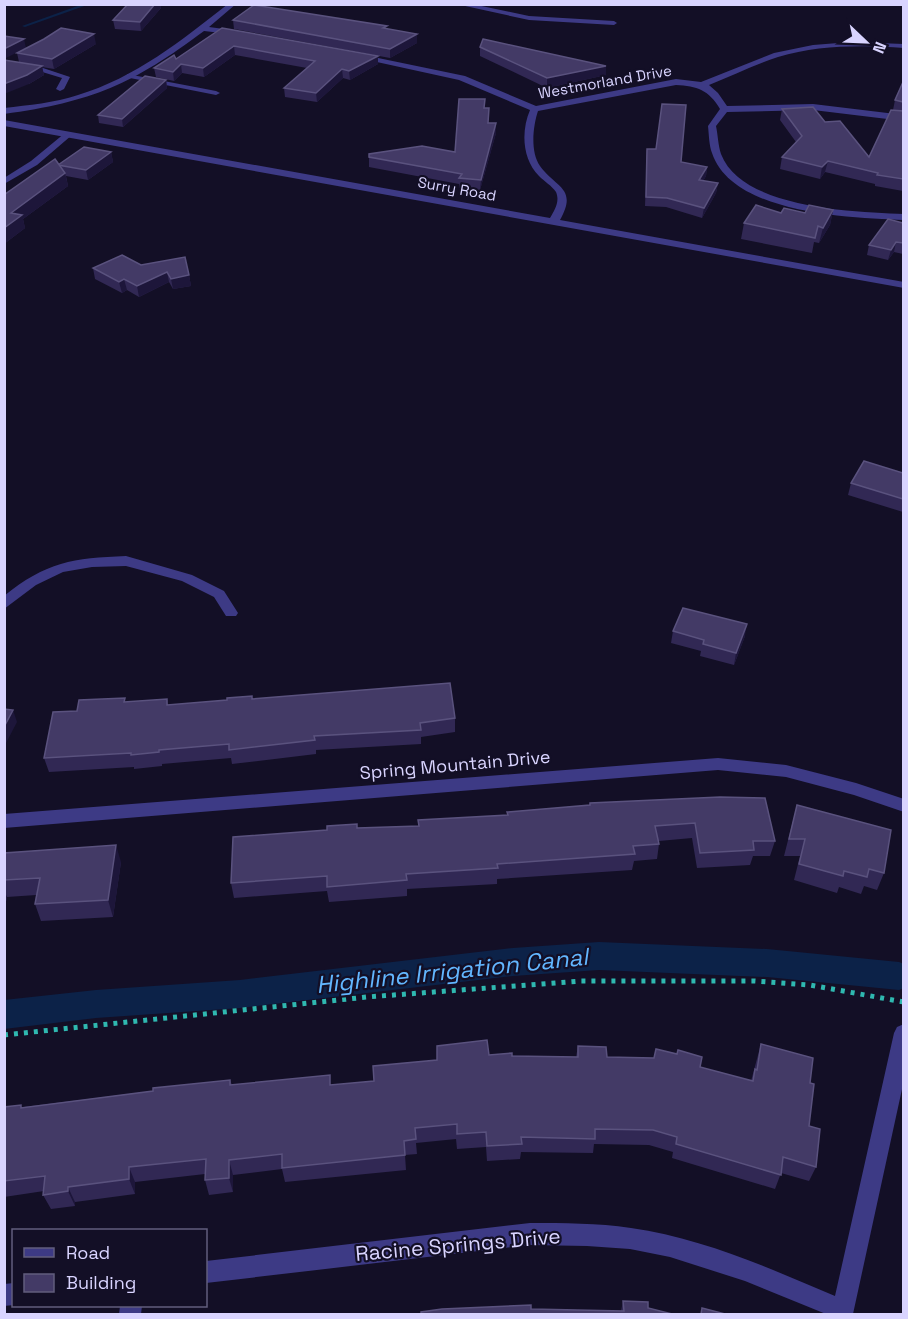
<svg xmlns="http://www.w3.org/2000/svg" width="908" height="1319" font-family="'Space Grotesk',sans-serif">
<rect width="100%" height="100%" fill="#130f26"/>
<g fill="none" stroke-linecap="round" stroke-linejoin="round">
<polygon fill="#0c2248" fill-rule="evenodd" points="83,4 90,4 25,27 22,26"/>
<polygon fill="#0c2248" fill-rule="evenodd" points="599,942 767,949 899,962 904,964 904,988 899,990 767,977 599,970 513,976 240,1008 96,1018 4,1029 4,1000 96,990 240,980 513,948"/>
<polyline stroke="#2fb8b0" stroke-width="5" stroke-dasharray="4 6" stroke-linecap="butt" points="4,1035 367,997 581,981 754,981 810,985 904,1002"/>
<g fill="#3d3a85" fill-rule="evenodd">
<polygon points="456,4 472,4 529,16 614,21 617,23 614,25 529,20"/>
<polygon points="4,63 40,67 70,77 64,89 60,91 56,89 62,78 39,71 4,67"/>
<polygon points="127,74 216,91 220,93 216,95 130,78 127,78"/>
<polygon points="65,133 72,135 37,165 4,184 4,178 31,161"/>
</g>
<g fill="#3d3a85" fill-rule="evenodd">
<path d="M228 4H236L209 27 239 31V35L204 31C133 84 92 102 4 114V108C29 105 54 103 78 95 135 78 182 40 228 4Z"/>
<path d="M851 42 904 44V48C862 45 818 45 778 57 754 65 732 76 709 85L718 93 727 106 813 104 904 115V121L813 110 727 112 716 126C718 135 718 145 721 154 742 209 855 212 904 214V220C851 218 732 214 712 153 709 145 709 135 708 126L720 109C709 90 697 86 676 85L538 111C533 126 530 152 540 166 556 188 578 188 560 220L904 282V288L4 126V120L550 218C555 210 560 201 556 192 552 186 544 181 539 176 522 159 521 131 530 110L459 80 354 57V53L465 76 536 106 676 79 701 82 774 53 813 45Z"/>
<path d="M126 556 192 575 224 591 238 613 236 616H226L214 597 182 581 126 566 92 567 63 572 36 585 4 609V596C46 562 73 558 126 556Z"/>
<polygon points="718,758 786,765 856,783 904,799 904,812 854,795 786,777 718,770 4,828 4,814"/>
<path d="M904 1024V1080L853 1314H826L745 1281 670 1257 630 1249 587 1246 530 1245 206 1283V1261L530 1223C564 1223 597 1223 631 1228 702 1238 769 1268 835 1296L894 1033 897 1027Z"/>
<polygon points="14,1283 14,1305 4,1306 4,1284"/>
<polygon points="120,1306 142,1306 141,1314 119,1314"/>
</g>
</g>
<g fill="#312854">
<polygon points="128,4 161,4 161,8 141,31 115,29 113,20"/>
<polygon points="233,20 387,29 417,43 390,58 234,29"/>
<polygon points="222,28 378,56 378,64 350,80 343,78 317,102 285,97 284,88 307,68 235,55 204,77 182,73 174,81 156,77 154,68 176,59"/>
<polygon points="96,44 54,69 42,67 44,75 29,84 19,62 17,53"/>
<polygon points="480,47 606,66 606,75 547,88 480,56"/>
<polygon points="166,80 167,88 123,127 99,123 98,115"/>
<polygon points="903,82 903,191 875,186 875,184 825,172 820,179 780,169 782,157 796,142 780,120 782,109 825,122 869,157 893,110 895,100"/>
<polygon points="484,108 488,123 496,133 480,190 459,188 459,184 369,167 369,154 455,152"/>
<polygon points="647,149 681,162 707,167 706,176 703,181 718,183 716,193 702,218 666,207 645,206"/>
<polygon points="111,152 113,162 88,180 66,176 68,186 23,219 25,228 4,244 59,164"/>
<polygon points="833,210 830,225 819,243 814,242 812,253 741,239 744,223 781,213 805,213"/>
<polygon points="903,223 903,254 894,252 888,260 867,255 869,245"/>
<polygon points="141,265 189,275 191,286 173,289 169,282 139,297 127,290 122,293 95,279 93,268"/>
<polygon points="903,473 903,512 848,495 851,483"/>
<polygon points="673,631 745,636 734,665 700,656 701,651 671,643"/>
<polygon points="167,699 168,705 253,699 455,718 455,732 421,737 421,744 316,750 316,754 232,764 231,758 162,764 162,766 134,769 134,767 49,772 44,758 77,711 126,702"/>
<polygon points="720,797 775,841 770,856 753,856 750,865 697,868 692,838 659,841 659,844 657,859 634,861 632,870 497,879 497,884 407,889 407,896 329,902 327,891 234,898 231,883 357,828 419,826 507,815 507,812 589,805 590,803"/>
<polygon points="797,805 884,873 877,890 864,886 861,894 839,887 837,893 794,880 800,856 784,856"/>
<polygon points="4,853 121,862 113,917 41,921 35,904 36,895 7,897 4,911"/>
<polygon points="761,1044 810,1083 809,1126 816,1167 809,1181 781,1173 775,1189 672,1158 673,1152 649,1145 594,1144 593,1153 521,1152 520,1159 487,1161 486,1147 457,1149 456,1139 416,1143 417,1154 405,1155 406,1170 285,1182 282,1169 233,1175 233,1192 209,1195 205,1180 205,1174 135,1182 135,1194 75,1202 75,1206 51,1209 43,1195 44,1191 4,1197 4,1107 23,1107 153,1091 230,1080 232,1085 331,1085 374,1081 437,1060 437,1046 489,1055 576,1057 578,1046 607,1057 700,1067 751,1081"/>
<polygon points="623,1301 672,1314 531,1309 621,1311"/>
</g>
<g fill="#1d163a">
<polygon points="155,4 161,4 161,8 141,31 140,22"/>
<polygon points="94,34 96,44 54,69 52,59"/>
<polygon points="417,34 417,43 390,58 390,49"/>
<polygon points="24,39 26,48 4,59 4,49"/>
<polygon points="234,46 235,55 204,77 203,68"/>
<polygon points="378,56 378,64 350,80 349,71"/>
<polygon points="181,64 182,73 174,81 173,72"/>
<polygon points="42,66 44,75 29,84 4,94 4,84"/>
<polygon points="606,66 606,75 547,88 547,78"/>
<polygon points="342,69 343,78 317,102 316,93"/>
<polygon points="166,80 167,88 123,127 122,119"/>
<polygon points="496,123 496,133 480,190 481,180"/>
<polygon points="111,152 113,162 88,180 86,170"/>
<polygon points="828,161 825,172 820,179 822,167"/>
<polygon points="707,167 706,176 698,190 699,180"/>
<polygon points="65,173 68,186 23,219 25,228 4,244 4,228 11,213"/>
<polygon points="718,183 716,193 702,218 704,208"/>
<polygon points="833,210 830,225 819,243 823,228"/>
<polygon points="896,242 894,252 888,260 891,250"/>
<polygon points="167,272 169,282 139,297 137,286"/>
<polygon points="189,275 191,286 173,289 171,279"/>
<polygon points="124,279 127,290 122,293 119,282"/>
<polygon points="747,624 745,636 734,665 736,653"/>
<polygon points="13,710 17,722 4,747 4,727"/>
<polygon points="116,845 121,862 113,917 108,900"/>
<polygon points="4,891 7,897 4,911"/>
<polygon points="229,1160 233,1175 233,1192 229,1178"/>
<polygon points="129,1167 135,1182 135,1194 129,1179"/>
<polygon points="68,1187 75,1202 75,1206 68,1191"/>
</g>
<g fill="#433a66" stroke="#5a527e" stroke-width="1.5">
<polygon points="128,4 155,4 140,22 113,20"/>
<polygon points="254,5 387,26 383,28 417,34 390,49 233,20"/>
<polygon points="61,28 94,34 52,59 17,53 44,39"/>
<polygon points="222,28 378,56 349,71 342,69 316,93 284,88 315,61 234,46 203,68 181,64 173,72 154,68 174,55 176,59"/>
<polygon points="4,36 24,39 4,49"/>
<polygon points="483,39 606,66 547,78 480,47"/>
<polygon points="4,60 42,66 27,75 4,84"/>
<polygon points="145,76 166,80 122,119 98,115"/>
<polygon points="903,82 903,102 895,100"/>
<polygon points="459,99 485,99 484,108 489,108 488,123 496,123 481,180 459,178 462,174 369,157 369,154 422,146 455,152"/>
<polygon points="662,104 686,105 681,162 707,167 699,180 718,183 704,208 667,198 646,197 647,149 656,149"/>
<polygon points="813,107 825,122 840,121 869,157 891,110 903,111 903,179 877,175 878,173 828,161 822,167 782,157 802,136 782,109"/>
<polygon points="84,147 111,152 86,170 58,165"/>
<polygon points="55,159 65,173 11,213 22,215 4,228 4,195"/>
<polygon points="756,205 781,213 784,208 805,213 809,205 833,210 823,228 818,226 815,238 744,223"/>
<polygon points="888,219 903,223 903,243 896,242 891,250 869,245"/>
<polygon points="122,255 141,265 185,257 189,275 171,279 167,272 137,286 124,279 119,282 93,268"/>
<polygon points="864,461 903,473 903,499 851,483"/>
<polygon points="683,608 747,624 736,653 703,644 704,640 673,631"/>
<polygon points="450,683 455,718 420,723 421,730 314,736 315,740 229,750 229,744 159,750 159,752 131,755 131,753 44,758 53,712 77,711 79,700 125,698 124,702 167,699 167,705 227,700 227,698 252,696 252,699"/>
<polygon points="4,709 13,710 4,727"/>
<polygon points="720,797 765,798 775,841 753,841 754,850 700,853 695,823 655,826 659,844 633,846 635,854 497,864 498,868 406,874 407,880 327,887 327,876 231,883 233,837 327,830 327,826 357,824 357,828 419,826 418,820 508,815 507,812 590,805 590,803"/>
<polygon points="797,805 891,830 884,873 869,869 867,877 844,871 843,876 799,864 805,839 789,839"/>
<polygon points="116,845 108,900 35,904 40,878 4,880 4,853"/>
<polygon points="487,1040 489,1055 512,1053 512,1056 578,1057 578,1046 606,1047 607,1057 654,1058 656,1049 677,1054 678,1050 702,1057 700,1067 753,1081 755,1069 757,1070 761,1044 813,1058 810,1083 814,1084 809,1126 820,1129 816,1167 783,1157 781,1175 676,1144 677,1137 653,1130 595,1129 595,1139 521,1137 522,1144 487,1146 486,1132 457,1134 457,1124 415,1128 416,1139 404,1141 405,1155 282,1168 282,1154 229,1160 229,1178 205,1180 206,1159 129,1167 129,1179 68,1187 68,1191 43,1195 45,1176 4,1181 4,1107 21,1105 21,1108 153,1091 153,1088 230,1080 230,1085 330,1075 330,1085 374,1081 373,1066 437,1060 437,1046"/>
<polygon points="623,1301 648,1302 648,1308 672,1314 421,1314 421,1312 442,1309 531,1305 531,1309 624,1311"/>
<polygon points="702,1308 725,1314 701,1314"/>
</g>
<g text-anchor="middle" stroke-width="4.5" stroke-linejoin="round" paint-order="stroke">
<g font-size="15" fill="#d9d4ff" stroke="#130f26">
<text transform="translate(605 82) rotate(-10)" y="5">Westmorland Drive</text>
<text transform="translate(457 189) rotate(10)" y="5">Surry Road</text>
</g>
<g font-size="18" fill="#d9d4ff" stroke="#130f26">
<text transform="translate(455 765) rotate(-5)" y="6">Spring Mountain Drive</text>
</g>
<g font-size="21" fill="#d9d4ff" stroke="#130f26">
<text transform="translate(458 1245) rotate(-5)" y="7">Racine Springs Drive</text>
</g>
<g font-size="24" font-style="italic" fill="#62b6ff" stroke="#130f26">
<text transform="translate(452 971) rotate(-6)" y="8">Highline Irrigation Canal</text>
</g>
</g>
<rect width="908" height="1319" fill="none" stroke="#d9d4ff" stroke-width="12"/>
<rect x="12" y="1229" width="195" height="78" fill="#130f26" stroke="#625e7d" stroke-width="1.5"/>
<rect x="24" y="1248" width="30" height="9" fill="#3d3a85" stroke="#625e7d" stroke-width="1.5"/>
<text x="66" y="1259" font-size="18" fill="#d9d4ff">Road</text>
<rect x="24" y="1274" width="30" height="18" fill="#433a66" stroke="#625e7d" stroke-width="1.5"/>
<text x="66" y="1289" font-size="18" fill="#d9d4ff">Building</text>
<g transform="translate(866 42) rotate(113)" stroke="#130f26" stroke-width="4.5" paint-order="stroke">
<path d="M0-4.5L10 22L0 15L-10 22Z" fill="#d9d4ff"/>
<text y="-9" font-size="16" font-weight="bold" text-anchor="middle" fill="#d9d4ff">N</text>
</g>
</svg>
